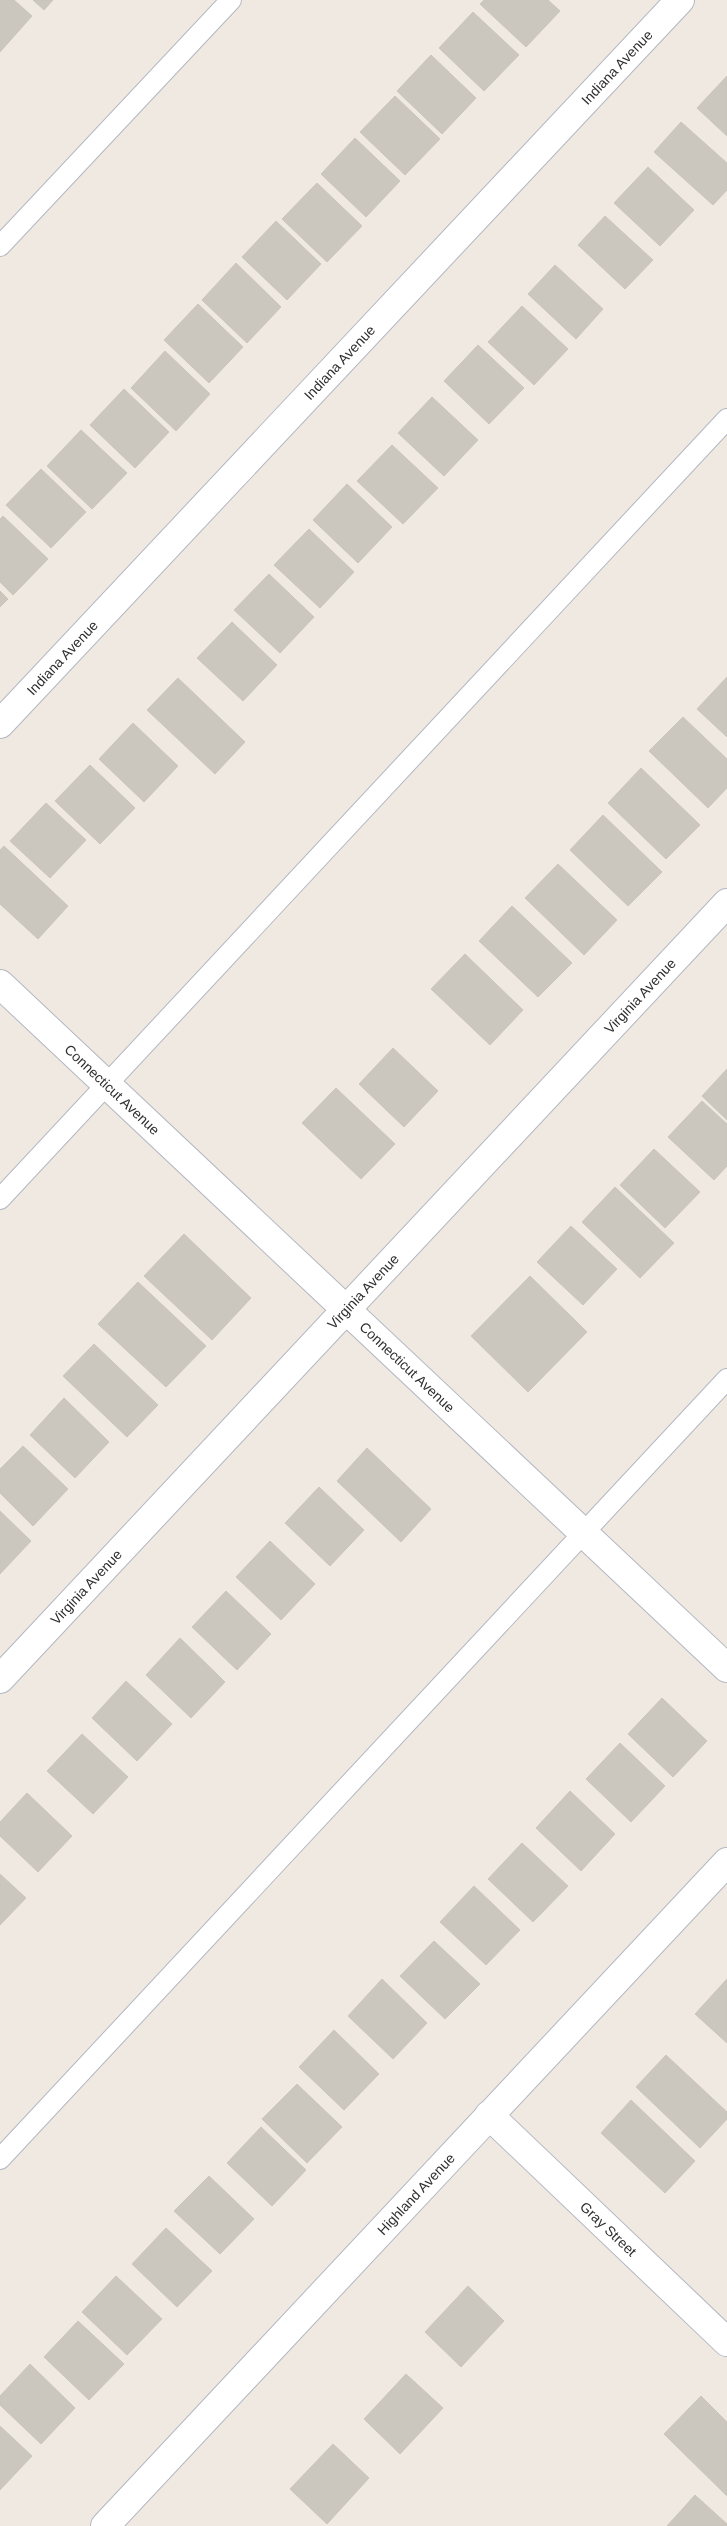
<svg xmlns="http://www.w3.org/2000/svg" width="727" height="2526" font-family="Arial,sans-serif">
<rect width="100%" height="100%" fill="#efe9e1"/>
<g fill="#cbc7bf" stroke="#cbc5ba">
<polygon points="0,0 14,0 32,16 0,52"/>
<polygon points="33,0 53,0 44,10"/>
<polygon points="484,0 548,0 560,11 526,47 480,4"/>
<polygon points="473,12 519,55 484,91 439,48"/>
<polygon points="431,55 476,98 442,134 397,91"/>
<polygon points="727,76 727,136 697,108"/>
<polygon points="395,96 440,139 405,175 360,132"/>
<polygon points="681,122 727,163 727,190 713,205 654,152"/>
<polygon points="355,138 400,181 366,217 321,174"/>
<polygon points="648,167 694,210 660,246 614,203"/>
<polygon points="317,183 362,226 327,262 282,219"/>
<polygon points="605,216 653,260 625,289 578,245"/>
<polygon points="276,221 321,264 287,300 242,257"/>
<polygon points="236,263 281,307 247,343 202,300"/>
<polygon points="555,265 603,309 576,339 528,294"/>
<polygon points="198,304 243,347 209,383 164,340"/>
<polygon points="522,306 568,349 534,385 488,342"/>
<polygon points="478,345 524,388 489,424 444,381"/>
<polygon points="165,351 210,394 176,431 131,388"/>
<polygon points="124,389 169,432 135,468 90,425"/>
<polygon points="432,397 478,440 444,476 398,433"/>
<polygon points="81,430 127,473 92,509 47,466"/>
<polygon points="392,445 438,488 403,524 357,481"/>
<polygon points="41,469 86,512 51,548 6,505"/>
<polygon points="347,484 392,527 358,563 313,520"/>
<polygon points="3,516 48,559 13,595 0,582 0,519"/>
<polygon points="309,529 354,572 320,608 274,565"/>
<polygon points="269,574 314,617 280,653 234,610"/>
<polygon points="0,591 8,599 0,607"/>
<polygon points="232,622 277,665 243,701 197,658"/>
<polygon points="727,677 727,737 697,709"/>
<polygon points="178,678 245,742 215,774 147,710"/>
<polygon points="683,717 727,759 727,788 708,808 649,751"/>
<polygon points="133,723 178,766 144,802 99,759"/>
<polygon points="90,765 135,808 100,844 55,801"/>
<polygon points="641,768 700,825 666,859 608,803"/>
<polygon points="46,803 86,840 50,878 10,841"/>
<polygon points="603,815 662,872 628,906 570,850"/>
<polygon points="4,846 68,906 38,939 0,904 0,850"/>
<polygon points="558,864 617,920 584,955 525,898"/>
<polygon points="512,906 572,963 538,997 479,941"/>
<polygon points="465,954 523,1010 490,1045 431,989"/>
<polygon points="393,1048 438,1091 404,1127 359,1084"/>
<polygon points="727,1069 727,1120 702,1096"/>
<polygon points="336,1088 395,1144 361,1179 302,1123"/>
<polygon points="702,1101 727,1124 727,1166 714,1180 668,1137"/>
<polygon points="654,1149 700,1192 665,1228 620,1185"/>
<polygon points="615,1187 674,1243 640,1278 582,1222"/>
<polygon points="571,1226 617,1269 583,1305 537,1262"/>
<polygon points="184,1234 251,1298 212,1340 144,1276"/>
<polygon points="530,1276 587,1332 528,1392 471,1336"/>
<polygon points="138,1282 206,1346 166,1387 98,1324"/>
<polygon points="94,1344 158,1405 127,1437 63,1376"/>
<polygon points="64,1398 109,1442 75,1478 30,1435"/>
<polygon points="23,1446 68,1489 33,1526 0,1493 0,1469"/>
<polygon points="367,1448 431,1509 401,1542 337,1481"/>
<polygon points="319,1487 364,1530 330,1566 285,1523"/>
<polygon points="0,1511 31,1541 0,1574"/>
<polygon points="270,1541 315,1584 281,1620 236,1577"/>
<polygon points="226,1591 271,1634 237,1670 192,1627"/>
<polygon points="180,1638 225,1682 191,1718 146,1675"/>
<polygon points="126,1681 172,1724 137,1761 92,1718"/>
<polygon points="662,1698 707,1741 673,1777 628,1734"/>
<polygon points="82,1734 128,1777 93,1814 47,1771"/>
<polygon points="620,1743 665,1786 631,1822 586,1779"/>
<polygon points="570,1791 615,1834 581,1871 536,1828"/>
<polygon points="27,1793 72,1836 38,1872 0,1836 0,1822"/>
<polygon points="522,1843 568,1886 533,1922 488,1879"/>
<polygon points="0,1874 26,1898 0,1925"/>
<polygon points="474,1886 520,1930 486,1965 440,1922"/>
<polygon points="434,1941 480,1984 445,2019 400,1976"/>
<polygon points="382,1979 427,2023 393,2059 348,2016"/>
<polygon points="727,1979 727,2043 695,2014"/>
<polygon points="334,2030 379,2074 344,2110 299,2067"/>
<polygon points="666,2055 727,2112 727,2119 700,2148 636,2087"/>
<polygon points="297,2084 342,2127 307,2163 262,2119"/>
<polygon points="631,2100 695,2161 665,2193 601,2133"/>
<polygon points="261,2127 306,2170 272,2206 227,2163"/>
<polygon points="209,2176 254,2219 220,2254 174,2211"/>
<polygon points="166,2228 212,2271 177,2307 132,2264"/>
<polygon points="116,2276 162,2319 127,2355 82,2312"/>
<polygon points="468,2286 504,2321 461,2367 425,2332"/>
<polygon points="78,2321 124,2364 89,2400 44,2357"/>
<polygon points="30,2364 75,2408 41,2444 0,2405 0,2396"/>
<polygon points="406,2374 443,2408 400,2454 364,2419"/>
<polygon points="701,2396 727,2422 727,2496 664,2434"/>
<polygon points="0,2426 32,2456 0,2490"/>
<polygon points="333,2444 369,2478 327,2524 290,2489"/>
<polygon points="695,2495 727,2524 727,2526 667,2526"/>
</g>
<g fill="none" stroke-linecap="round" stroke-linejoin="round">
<g stroke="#b4b7c1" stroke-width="22">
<g id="service">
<polyline points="0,246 231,0"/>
<polyline points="0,1199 727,419"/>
<polyline points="0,2159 727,1379"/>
</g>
</g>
<g stroke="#b4b7c1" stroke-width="30">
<g id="minor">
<path id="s1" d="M0 724 680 0"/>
<path id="s2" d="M0 984 727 1668"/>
<path id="s3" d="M0 1679 727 903"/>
<path id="s4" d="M489 2115 727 2342"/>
<path id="s5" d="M105 2526 727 1862"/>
</g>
</g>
<use href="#service" stroke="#fff" stroke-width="20"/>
<use href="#minor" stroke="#fff" stroke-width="28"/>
</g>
<g text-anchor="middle" stroke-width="5" stroke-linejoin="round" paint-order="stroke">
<g font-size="14" fill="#2e2e2e" stroke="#fff">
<text dy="5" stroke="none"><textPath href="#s1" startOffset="901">Indiana Avenue</textPath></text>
<text dy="5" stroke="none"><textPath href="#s1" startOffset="496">Indiana Avenue</textPath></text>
<text dy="5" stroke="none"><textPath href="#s1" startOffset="91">Indiana Avenue</textPath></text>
<text dy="5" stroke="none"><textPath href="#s3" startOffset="936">Virginia Avenue</textPath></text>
<text dy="5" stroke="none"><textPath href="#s2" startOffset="154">Connecticut Avenue</textPath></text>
<text dy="5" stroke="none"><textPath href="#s3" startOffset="531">Virginia Avenue</textPath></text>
<text dy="5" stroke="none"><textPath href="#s2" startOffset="559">Connecticut Avenue</textPath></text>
<text dy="5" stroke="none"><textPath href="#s3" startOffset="126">Virginia Avenue</textPath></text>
<text dy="5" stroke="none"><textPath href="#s5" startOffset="455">Highland Avenue</textPath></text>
<text dy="5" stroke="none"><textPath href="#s4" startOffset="165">Gray Street</textPath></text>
</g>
</g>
</svg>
